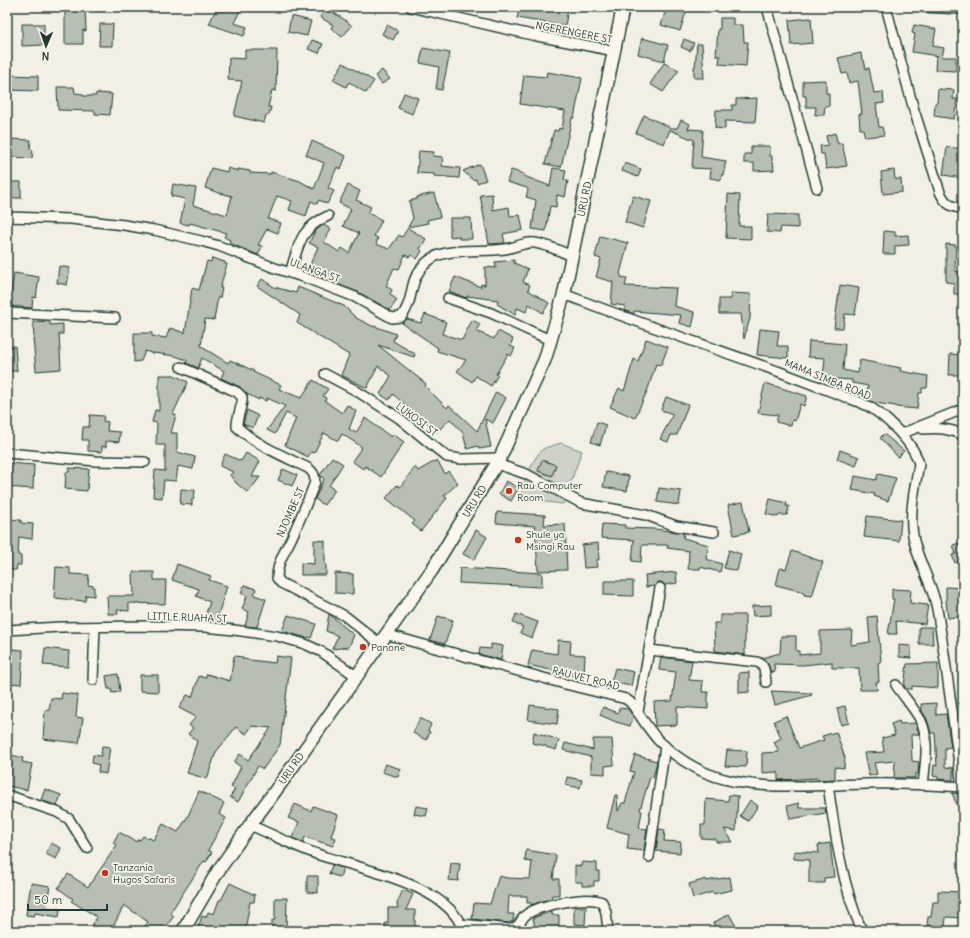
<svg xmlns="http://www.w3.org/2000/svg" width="970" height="938" font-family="Delius,sans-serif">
<rect width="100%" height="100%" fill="#f2f0e5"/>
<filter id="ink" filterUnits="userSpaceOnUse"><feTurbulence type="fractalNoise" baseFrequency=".025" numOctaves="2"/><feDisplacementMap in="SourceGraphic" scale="8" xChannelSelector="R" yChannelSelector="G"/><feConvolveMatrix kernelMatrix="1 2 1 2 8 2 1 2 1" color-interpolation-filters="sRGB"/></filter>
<g filter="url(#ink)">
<path fill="#cfd2c8" stroke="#77887e" d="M561 443 582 451 563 504 521 499C522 487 533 456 543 449 548 446 556 445 561 443Z"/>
<g fill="#b7beb3" stroke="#1f3d34">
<polygon points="65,7 85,7 86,31 83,30 83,44 65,44"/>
<polygon points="217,7 242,7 234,23 247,27 244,36 209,24"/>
<polygon points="520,7 556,7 568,9 565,26 517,18"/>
<polygon points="667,7 682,7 687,9 680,31 661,25"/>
<polygon points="326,8 345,20 352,26 342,37 331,28 333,25 320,17"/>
<polygon points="291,16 311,21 307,36 288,32"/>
<polygon points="720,18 733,18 733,25 743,25 744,42 748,42 746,66 719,64 720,56 716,56 718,29 720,29"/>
<polygon points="811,18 813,43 791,45 789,20"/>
<polygon points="22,24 44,24 44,45 22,46"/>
<polygon points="100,24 113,24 112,46 99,46"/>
<polygon points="387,25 398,31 393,40 382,34"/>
<polygon points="914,25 936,29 933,46 944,48 942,57 956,57 956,71 935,70 936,56 938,56 912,52 915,34 912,33"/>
<polygon points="642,38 668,45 664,61 638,54"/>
<polygon points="684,39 694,43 690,51 681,47"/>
<polygon points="312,40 323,44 319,53 308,49"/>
<polygon points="697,44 702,44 704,78 694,78 694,67 695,67"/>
<polygon points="423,48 450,53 442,90 436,89 439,67 420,63"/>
<polygon points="245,50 277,50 276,91 272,90 268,107 271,107 269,115 266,115 264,123 234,116 242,81 228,80 229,58 245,59"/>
<polygon points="861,53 862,60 864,60 866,69 869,68 874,93 883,92 884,103 876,104 879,127 882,127 884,135 865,137 863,129 860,129 859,114 862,114 858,81 849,83 847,73 842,74 838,58"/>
<polygon points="343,63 374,81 366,93 349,82 346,87 333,80"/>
<polygon points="664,63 679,70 663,92 650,84"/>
<polygon points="382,70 390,79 382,84 375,76"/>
<polygon points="547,72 582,78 574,118 572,118 561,167 545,164 554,130 558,131 559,128 562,129 565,111 520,104 524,75 546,77"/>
<polygon points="9,75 38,76 38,91 8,90"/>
<polygon points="826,80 826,93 829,93 829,106 825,106 824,115 815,115 816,107 806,107 806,96 803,96 803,81"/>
<polygon points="57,87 74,87 75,93 83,94 83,96 96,96 96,93 112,94 110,115 95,114 95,111 58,110"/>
<polygon points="938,89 954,90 953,99 957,99 954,119 934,116 935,103 937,103"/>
<polygon points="404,93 418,98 412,114 398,108"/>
<polygon points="757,98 755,122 725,121 725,129 715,128 716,110 732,110 732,105 736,105 736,99"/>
<polygon points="644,115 671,128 677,128 681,120 690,124 688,129 703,130 701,157 726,161 723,175 722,174 721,180 710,178 711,169 692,168 694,140 670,130 664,144 636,133"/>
<polygon points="835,133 838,144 842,143 847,166 826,169 824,154 821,154 820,146 828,145 826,136"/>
<polygon points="7,139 31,140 30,149 33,150 32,158 9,157 9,155 7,155"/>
<polygon points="312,141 346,156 341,169 337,167 328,188 334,191 327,204 319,200 317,204 311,201 306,216 289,210 292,201 277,196 268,219 281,223 278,233 267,229 258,245 262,246 258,255 229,243 230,240 224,237 226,233 190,223 189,225 180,223 185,199 171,196 173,184 196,188 193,205 227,215 232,196 216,192 205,188 211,168 227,172 228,168 238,171 238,169 250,171 250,173 271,174 271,172 300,181 314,189 324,163 306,155"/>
<polygon points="751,146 770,146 770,156 772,156 772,161 773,161 774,170 754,171 754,163 744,163 744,154 751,154"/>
<polygon points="947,147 963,149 963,178 943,175"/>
<polygon points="419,151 434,152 433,156 443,157 442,166 460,168 459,178 434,176 434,174 417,173"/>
<polygon points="625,163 641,169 638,177 622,171"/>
<polygon points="480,164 486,180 477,183 476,179 473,180 463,171"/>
<polygon points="553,168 566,170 564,180 568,181 565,197 557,195 556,207 550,206 546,231 532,229 536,200 526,197 528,190 527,188 507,182 511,170 524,174 524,176 550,186"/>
<polygon points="894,170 895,179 901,179 902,192 883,194 881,172"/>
<rect x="7" y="182" width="14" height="16"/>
<polygon points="348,185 360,191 356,200 371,207 368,213 382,220 374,236 378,238 376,244 389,249 399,235 402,237 408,228 426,239 420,249 422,251 417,259 411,255 409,257 405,255 399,269 394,268 386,286 392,290 390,294 397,300 390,310 358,292 332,282 308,269 318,247 309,243 315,231 323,225 331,229 324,242 339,252 342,248 349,253 359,233 343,226 351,209 339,203"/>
<polygon points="434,193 440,217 427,220 428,223 408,227 413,218 409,201 417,199 417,197"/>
<polygon points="492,194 493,210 509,207 510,216 520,215 523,230 503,234 505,243 489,244 480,195"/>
<polygon points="728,194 740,195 739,226 751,226 751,239 726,238"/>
<polygon points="633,196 651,201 643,228 625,222"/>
<polygon points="768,214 798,215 798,228 781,227 780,233 767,232"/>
<polygon points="450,218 471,218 472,239 459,239 459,236 450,237"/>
<polygon points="884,231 895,232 895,236 908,235 909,245 895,246 895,254 883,254"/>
<polygon points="600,236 628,243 620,274 621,275 621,277 627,278 625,286 676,288 674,306 694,312 693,314 695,314 692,327 679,323 681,315 634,311 634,314 624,310 625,306 611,304 613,282 596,277 601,259 595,257"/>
<polygon points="946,244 956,245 955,271 959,272 959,276 963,276 963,294 954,294 954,283 946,282"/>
<polygon points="212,258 225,262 225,264 227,264 220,288 222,288 220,298 218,297 214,320 205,319 201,346 205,348 205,349 228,363 230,360 241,365 254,371 253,372 281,385 279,389 301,398 313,380 328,389 323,396 326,398 325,401 342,413 347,405 356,411 349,429 356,433 365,418 391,437 393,434 404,442 381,477 365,466 363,469 352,461 362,447 342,434 338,441 324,433 314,453 311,452 308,457 285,445 296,418 286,413 275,434 267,430 285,406 267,398 266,401 259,398 259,400 247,394 240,387 221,378 224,371 202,358 198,368 186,363 187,360 175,356 154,353 154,354 145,351 141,361 134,362 134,333 152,333 152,336 166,338 170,328 185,333 192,288 199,290 207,261 211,262"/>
<polygon points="514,260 514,263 528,269 523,282 530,285 528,290 549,303 543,313 529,304 526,312 517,308 515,315 497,304 498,300 467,296 466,298 449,291 455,277 481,287 481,284 485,285 485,267 496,268 495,262"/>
<polygon points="59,266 70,268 67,285 57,283"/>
<polygon points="14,273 39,277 36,298 33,297 32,308 9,306"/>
<polygon points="262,279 274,287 296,293 298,287 344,306 356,318 374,327 374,326 396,334 393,341 415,354 414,357 378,345 426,384 425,386 447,408 449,405 477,431 496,392 506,398 493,423 485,419 491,447 479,449 478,446 467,449 463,433 450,419 437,432 425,421 424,422 393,394 389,400 380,394 391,376 378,366 367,388 341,375 349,355 297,323 300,315 257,286"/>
<polygon points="840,285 859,288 855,315 845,314 843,328 834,328"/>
<polygon points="731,293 751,294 750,318 744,339 741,314 719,314 719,299 731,299"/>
<polygon points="425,314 446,322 442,334 462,340 472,320 480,324 476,331 494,339 498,331 513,339 510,346 515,348 511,356 508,354 496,374 498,375 491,386 476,376 472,382 457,371 466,360 437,351 438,348 402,323 407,319 421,323"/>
<polygon points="50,321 50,325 63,324 63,334 59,334 61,369 36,371 33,338 34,338 33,322"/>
<polygon points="760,329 779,331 777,346 788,346 788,358 757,355"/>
<polygon points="646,339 668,347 661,365 656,364 648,389 635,418 610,407 619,388 624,391 634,359 638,361"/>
<polygon points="809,341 845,344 843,370 858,373 860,360 901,368 900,371 928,376 927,388 922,388 922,393 919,393 917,409 896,407 896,406 875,403 866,399 868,386 852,383 852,380 823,378 825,358 808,357"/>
<polygon points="15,346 17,371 7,371 7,347"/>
<polygon points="950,354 963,355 963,375 949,375"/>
<polygon points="159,375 174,375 188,382 173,414 176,415 171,433 177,433 177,452 195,457 193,469 178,466 176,481 164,480 162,498 153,497 155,470 165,471 165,445 156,445 157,423 152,422 155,410 159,411"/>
<polygon points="765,383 807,396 804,406 800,404 795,421 792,420 791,426 776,422 778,415 758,413"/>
<polygon points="666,397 688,405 677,435 671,435 668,442 660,439 673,414 661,410"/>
<polygon points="247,410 258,416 253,428 243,424"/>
<polygon points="90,415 104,416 103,421 108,422 107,431 120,432 119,442 106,441 106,447 102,446 102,452 88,451 88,440 82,440 83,427 89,427"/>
<polygon points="597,422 606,425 600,445 591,442"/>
<polygon points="884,434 904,451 898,457 880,438"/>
<polygon points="840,450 859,457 856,466 837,459"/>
<polygon points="246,453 260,461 252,477 260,477 248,493 236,483 230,475 233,472 220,466 225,454 241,461"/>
<polygon points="332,457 343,464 329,486 335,490 324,505 315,499 324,479 320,475"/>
<polygon points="437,460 445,474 448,471 458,483 444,496 447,498 421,531 412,524 415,521 386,498 397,485 400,487 415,467 418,471"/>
<polygon points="542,460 556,465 552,476 538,471"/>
<polygon points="7,463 34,465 33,489 7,487"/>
<polygon points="69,468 89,469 87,491 65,489 66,472 69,472"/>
<polygon points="283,469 297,475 292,486 278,480"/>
<polygon points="606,472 629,476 627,491 603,487"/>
<polygon points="878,474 896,478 888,501 874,496 875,494 852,490 855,476 876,480"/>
<polygon points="506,481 519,488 511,501 499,494"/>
<polygon points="659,488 681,491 679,505 657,502"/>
<polygon points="181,489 195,490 194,499 192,499 192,505 180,504"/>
<polygon points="770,499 787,503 786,506 789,506 787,515 779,515 778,517 766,514"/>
<polygon points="743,502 749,532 734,535 728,505"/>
<polygon points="497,512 545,515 544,525 565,524 567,570 538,571 535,526 496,523"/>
<polygon points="867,516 901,520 899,541 864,537"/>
<polygon points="7,519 21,520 21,523 33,524 32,539 19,537 18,555 21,556 21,565 17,565 16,570 7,570 9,536 7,536"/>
<polygon points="602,524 625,525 625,528 655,529 684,533 683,538 709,545 706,559 722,564 720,572 700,567 700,569 688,569 689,551 667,548 668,545 642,545 641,562 632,561 634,540 601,538"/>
<polygon points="476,530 487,537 474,560 463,554"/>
<polygon points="314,540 325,541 325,564 326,564 326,575 301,575 301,563 314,564"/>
<polygon points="963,542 963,570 962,570 959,561 955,563 952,555 956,554 953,545"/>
<polygon points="598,543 599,560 596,560 597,567 584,568 582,545"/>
<polygon points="729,550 741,554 737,571 724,568"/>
<polygon points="792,551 823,562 812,596 804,595 804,592 776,585 780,568 786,569"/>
<polygon points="177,564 211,576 209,580 227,586 216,622 204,619 210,602 196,596 199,589 172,580"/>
<polygon points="56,567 70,568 70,574 89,575 88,585 94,586 94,596 86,595 85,601 54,598"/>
<polygon points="460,568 542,573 542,587 459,583"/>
<polygon points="133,572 154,572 154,580 166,580 165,604 129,603 129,611 117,610 118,614 108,614 107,596 134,596"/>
<polygon points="676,572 677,583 665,585 661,582 658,582 655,586 646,587 645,575"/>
<polygon points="335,573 353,574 353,594 335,593"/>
<polygon points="604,581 633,581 633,596 604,595"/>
<polygon points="244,585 256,589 254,595 266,599 257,627 245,626 249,612 242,609 247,596 241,593"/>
<polygon points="946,587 963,588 963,616 948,618 946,601"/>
<polygon points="892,589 911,590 910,603 928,605 925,624 896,621 897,634 888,634 894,599 892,599"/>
<polygon points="771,605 771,615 753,616 752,606"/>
<polygon points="329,614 354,635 349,647 332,649 338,636 326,631"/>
<polygon points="516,614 538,622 532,638 520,633 523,627 513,623"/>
<polygon points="288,615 316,624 311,638 308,637 307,638 282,631"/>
<polygon points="720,615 745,615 745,655 715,651 714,623 720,623"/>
<polygon points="438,616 453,620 445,644 430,640"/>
<polygon points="877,616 881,662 878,663 879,682 876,682 877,690 860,690 859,668 832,668 832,662 803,665 774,664 775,672 771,673 768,664 762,658 780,653 781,636 796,636 796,651 799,651 799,655 820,653 820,631 852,630 851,645 870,642 868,617"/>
<polygon points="919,627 932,627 933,644 919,644"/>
<polygon points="558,640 571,641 570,654 585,655 584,676 572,676 572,670 556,669 555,671 528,665 532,650 557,654"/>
<polygon points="491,644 503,646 501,660 479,654 480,648 491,649"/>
<polygon points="899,645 911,646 911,658 899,657"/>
<polygon points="45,648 69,651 68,667 43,665"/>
<polygon points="12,649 23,650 21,684 10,683"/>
<polygon points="234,656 243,657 242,659 275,663 276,656 291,658 280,745 263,769 258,766 238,802 230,797 235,789 231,787 241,767 234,762 240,754 248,760 271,728 252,726 246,734 236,727 216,752 207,779 187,773 197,741 188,734 193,728 189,725 196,717 179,708 187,695 192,697 199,676 205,678 207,674 230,681"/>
<polygon points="661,657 692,661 689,680 703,681 702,692 708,692 708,709 677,707 677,725 655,726 654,702 672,701 676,672 659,670"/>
<polygon points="938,663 938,688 912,686 912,689 906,689 904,686 907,664"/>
<polygon points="615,668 634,672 631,686 611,682"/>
<polygon points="749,672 749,692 739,693 739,673"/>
<polygon points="118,674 120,692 112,693 111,689 108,689 106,676"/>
<polygon points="140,675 158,675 158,692 140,691"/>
<polygon points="771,691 811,693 812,695 775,705"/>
<polygon points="62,693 78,695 76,717 83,718 79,743 43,739 45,710 49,710 51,698 61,699"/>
<polygon points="936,703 936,715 946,714 951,747 945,748 945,767 953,768 953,780 946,780 945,778 945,780 938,779 938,777 933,776 934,765 937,766 935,733 931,733 927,719 922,711 921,704"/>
<polygon points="530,705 559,709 557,724 528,720"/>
<polygon points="845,706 849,723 841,725 837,708"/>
<polygon points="603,707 618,713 619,708 628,709 633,716 630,726 616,722 600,715"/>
<polygon points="786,716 799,748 824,740 822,736 836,732 845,758 844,768 835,767 835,779 818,780 818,778 778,780 778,772 762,773 762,753 779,752 774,742 781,738 774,721"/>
<polygon points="420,718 431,724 428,731 430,732 426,740 413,733"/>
<polygon points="899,721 900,724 915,723 918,730 919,734 911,735 912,761 919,762 918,774 915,774 915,778 894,778 895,761 874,763 877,774 869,776 864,753 884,752 882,738 895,735 891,724"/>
<polygon points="534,732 559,740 556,750 546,747 546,746 532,743"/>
<polygon points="593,739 612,739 614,765 605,766 605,774 591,773 591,757 563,750 565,743 593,750"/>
<polygon points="102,746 110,747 106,774 98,772 99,765 92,763 93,755 101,756"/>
<polygon points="727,750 747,751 746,767 725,766"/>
<polygon points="7,754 23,758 22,762 32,764 27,790 7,786"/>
<polygon points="635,755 657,761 653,778 650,777 640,810 642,811 639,828 647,829 644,851 627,849 629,834 607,828 615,795 617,795 618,811 622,803 625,803 634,772 630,771"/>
<polygon points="385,764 401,769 398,777 382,772"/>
<polygon points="567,777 582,780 580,788 566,785"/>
<polygon points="45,789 61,795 57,806 41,800"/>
<polygon points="199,791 224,803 219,814 226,818 208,850 212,852 206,862 204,861 170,913 174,916 163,931 141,931 148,922 124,905 111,931 89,931 97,917 71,901 73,899 58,888 68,874 88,887 117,845 113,843 119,832 137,842 138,839 140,840 143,836 147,838 148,837 153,840 163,824 178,832 188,816"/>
<polygon points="952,793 963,794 963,820"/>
<polygon points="729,795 738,796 736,831 724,829 733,842 716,842 716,839 701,838 701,825 705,825 706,799 728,801"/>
<polygon points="750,800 758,806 748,821 740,816"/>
<polygon points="799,803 799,808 825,808 826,813 790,819 787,806"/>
<polygon points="295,804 311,811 313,806 338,815 331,837 336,838 333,846 305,837 303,842 292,838 299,822 288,818"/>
<polygon points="416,806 428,808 426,816 414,814"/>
<polygon points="659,829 665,830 664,841 681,842 680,853 656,851"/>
<polygon points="51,843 61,848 56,859 46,854"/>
<polygon points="830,843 834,877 824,878 824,883 809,883 809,860 794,859 794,851 819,853 818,845"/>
<polygon points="526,850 556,855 553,879 559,879 559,895 552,895 552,898 531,905 531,903 527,903 527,896 509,896 508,914 514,914 513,921 509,923 472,919 474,903 490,904 499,876 507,878 530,879 532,862 525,861"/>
<polygon points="582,862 597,863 597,871 599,871 599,881 594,881 594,886 582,886 582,882 575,882 575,865 581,866"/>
<polygon points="451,863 460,864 458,881 449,880"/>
<polygon points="332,865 343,868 340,877 329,874"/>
<polygon points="307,876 318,876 318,893 307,892"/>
<polygon points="730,877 732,890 713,894 713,892 693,898 689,884 706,879 706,881"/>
<polygon points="31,883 50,886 46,907 60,909 59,917 35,913 34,916 26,915"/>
<polygon points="230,883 255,895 254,902 250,902 245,931 197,931 202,916 206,917 208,912 214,914 219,900 221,900"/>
<polygon points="403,890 413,894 406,910 415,910 415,930 385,931 385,923 388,923 388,908 398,908 397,903"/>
<polygon points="938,891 963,892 963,918 946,917 945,927 927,925 928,917 931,917 933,902 938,902"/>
<polygon points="275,898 287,898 286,931 272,931 272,920 275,920"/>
<polygon points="574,907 586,907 585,925 574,924"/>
<polygon points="552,911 552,915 559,915 559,929 536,931 533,918"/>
<polygon points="729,914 739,931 717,931 713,923"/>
</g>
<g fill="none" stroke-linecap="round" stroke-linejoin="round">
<g stroke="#1f3d34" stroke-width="12">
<g id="street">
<polyline points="411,7 532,35 615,51"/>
<polyline points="767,7 817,188"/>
<path d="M886 7 914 110 940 192C945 203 951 208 963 208"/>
<polyline points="922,7 963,9"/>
<path d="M7 217 71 219 124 225 154 230 201 241 219 246 275 268 306 278 355 297 392 318 401 317C414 302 409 283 420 270 424 264 432 257 439 255 458 248 484 252 505 249 515 248 526 241 535 243 548 245 560 251 572 256"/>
<path d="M290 273C299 245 299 229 328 216"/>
<path d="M564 294C635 322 708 346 780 372 801 380 822 388 843 396 853 400 864 403 873 409 889 420 915 445 919 464 914 492 907 521 916 548 922 569 933 587 937 609 947 668 954 727 962 787"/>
<polyline points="448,298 491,313 550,340"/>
<polyline points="7,313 115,318"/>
<path d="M181 367 237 392C238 393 241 396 242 397 244 402 236 418 237 427 257 445 283 456 308 468 313 472 315 475 315 482 308 501 300 519 292 537 286 550 277 562 277 578L281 583 345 616 379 643"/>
<polyline points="325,374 355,390 399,418 447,457 461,459 500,458"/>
<path d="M923 429C938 428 949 428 963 435"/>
<polyline points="901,434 963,409"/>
<polyline points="7,453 96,461 145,462"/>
<polyline points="497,464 526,474 581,503 646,515 676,526 714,532"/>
<polyline points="7,630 60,627 151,626 205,627 234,630 277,636 305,644 322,652 356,676"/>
<path d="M385 634 565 684 626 699 631 703C640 715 648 729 658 740 668 750 681 760 694 767 741 794 813 785 866 784 899 783 931 785 963 787"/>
<path d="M649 650 757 662C765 664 765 674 766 682"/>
<polyline points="93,680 95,627"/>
<path d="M896 685C904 697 914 708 921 721 930 740 925 765 923 785"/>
<polyline points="638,712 660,588"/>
<path d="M828 785C835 834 842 885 862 931"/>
<polyline points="7,795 57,812 69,819 87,848"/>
<path d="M250 825C271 834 292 845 314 853 354 868 451 884 463 931"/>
<polyline points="649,857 665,746"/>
<path d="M461 924 510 929C523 926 519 919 527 914 541 905 587 895 602 902L606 912 608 931"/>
</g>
</g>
<g stroke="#1f3d34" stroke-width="15">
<polyline id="secondary" points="183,931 218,871 250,825 281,783 432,570 500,458 545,359 564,294 623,7"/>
</g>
<use href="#street" stroke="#fbf7ec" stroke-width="9"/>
<use href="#secondary" stroke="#fbf7ec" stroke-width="12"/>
</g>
</g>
<g fill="#c8321e" stroke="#fbf7ec" stroke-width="1.5">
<circle cx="509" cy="491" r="4"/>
<circle cx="518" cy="540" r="4"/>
<circle cx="363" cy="647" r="4"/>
<circle cx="105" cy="873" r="4"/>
</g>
<g text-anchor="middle" stroke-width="3.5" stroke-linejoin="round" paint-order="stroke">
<g font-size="10" fill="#1f3d34" stroke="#fbf7ec">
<text transform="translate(574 32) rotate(11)" y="4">NGERENGERE ST</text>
<text transform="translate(584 199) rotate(-78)" y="4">URU RD</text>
<text transform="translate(315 270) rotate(20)" y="4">ULANGA ST</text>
<text transform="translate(828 379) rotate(22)" y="4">MAMA SIMBA ROAD</text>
<text transform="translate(417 419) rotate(37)" y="4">LUKOSI ST</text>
<text transform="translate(474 501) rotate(-58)" y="4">URU RD</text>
<text transform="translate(290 512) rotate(-66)" y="4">NJOMBE ST</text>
<text transform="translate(187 617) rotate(2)" y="4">LITTLE RUAHA ST</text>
<text transform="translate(586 678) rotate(14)" y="4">RAU VET ROAD</text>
<text transform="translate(291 768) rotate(-55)" y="4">URU RD</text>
</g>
<g font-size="10" fill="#1f3d34" stroke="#fbf7ec" text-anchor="start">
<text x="517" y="489">Rau Computer<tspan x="517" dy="12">Room</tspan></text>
<text x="526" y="538">Shule ya<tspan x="526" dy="12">Msingi Rau</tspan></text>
<text x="371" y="651">Panone</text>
<text x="113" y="871">Tanzania<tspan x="113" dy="12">Hugos Safaris</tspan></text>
</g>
</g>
<rect width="970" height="938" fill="none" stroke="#fbf7ec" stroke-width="24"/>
<rect x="12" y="12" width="946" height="914" fill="none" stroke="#1f3d34" stroke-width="1.5" filter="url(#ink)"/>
<g transform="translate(46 46) rotate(182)" stroke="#fbf7ec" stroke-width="3" paint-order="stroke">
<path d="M0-3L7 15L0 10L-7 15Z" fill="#1f3d34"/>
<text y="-6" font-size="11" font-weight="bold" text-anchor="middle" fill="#1f3d34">N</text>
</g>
<path d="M28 904v6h79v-6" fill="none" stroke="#1f3d34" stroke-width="2"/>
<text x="34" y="904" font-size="12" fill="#1f3d34" stroke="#fbf7ec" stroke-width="3" paint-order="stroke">50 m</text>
</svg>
